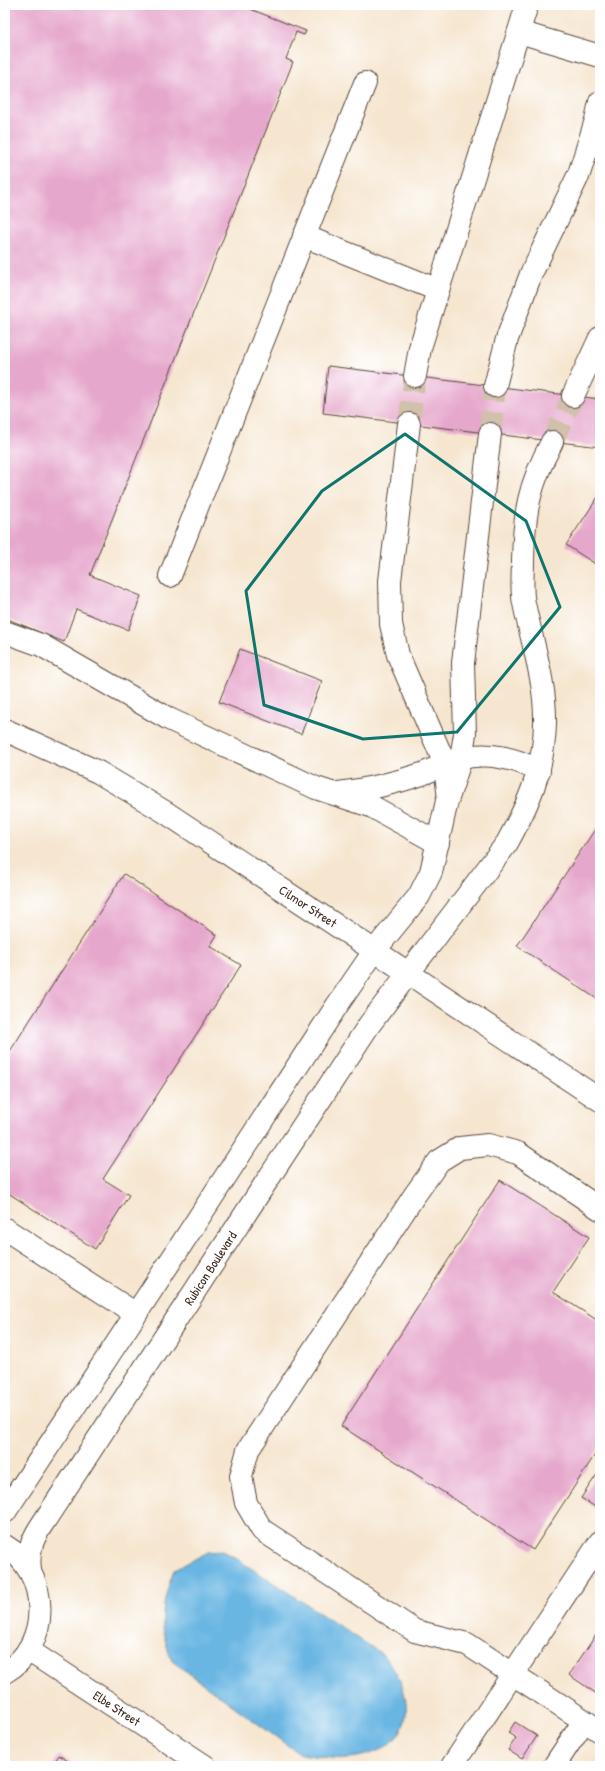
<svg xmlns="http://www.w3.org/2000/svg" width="605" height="1771" font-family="'Patrick Hand',sans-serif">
<rect width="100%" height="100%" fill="#fff"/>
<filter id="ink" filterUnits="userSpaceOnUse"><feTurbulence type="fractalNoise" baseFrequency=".025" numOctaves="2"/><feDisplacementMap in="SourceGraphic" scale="8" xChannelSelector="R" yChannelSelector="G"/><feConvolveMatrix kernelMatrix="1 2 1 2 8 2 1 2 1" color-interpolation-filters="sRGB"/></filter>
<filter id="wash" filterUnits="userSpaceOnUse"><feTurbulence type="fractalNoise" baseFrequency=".012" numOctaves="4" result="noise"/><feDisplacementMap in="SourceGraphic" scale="16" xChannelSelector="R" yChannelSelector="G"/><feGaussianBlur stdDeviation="0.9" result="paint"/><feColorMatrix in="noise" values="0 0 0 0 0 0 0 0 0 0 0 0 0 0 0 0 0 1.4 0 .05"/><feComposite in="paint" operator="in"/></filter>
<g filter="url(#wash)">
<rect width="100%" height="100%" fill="#f6e6d0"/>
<path fill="#69b6e3" stroke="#527080" d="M222 1551 234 1557 382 1654C415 1690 420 1743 362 1756 342 1761 319 1757 298 1753L172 1661C158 1626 161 1605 174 1570L208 1552Z"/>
<g id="blocks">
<g fill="#e6a7cc">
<polygon points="5,5 240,5 306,31 304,35 296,32 286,59 293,62 90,575 141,596 128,630 76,609 64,642 5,618"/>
<polygon points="328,366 600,399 600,447 323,413"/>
<polygon points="600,494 600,567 566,545"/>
<polygon points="240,649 322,681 301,734 219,702"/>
<polygon points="600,822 600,1001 517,946"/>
<polygon points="124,874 217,935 210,946 241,965 103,1179 129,1195 95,1249 5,1191 5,1059"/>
<polygon points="500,1180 589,1237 553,1292 600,1322 600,1447 533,1550 341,1426"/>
<polygon points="600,1470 600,1510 581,1498"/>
<polygon points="600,1629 600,1696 569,1675"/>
<polygon points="515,1722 537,1736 522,1759 508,1750 516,1738 508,1733"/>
<polygon points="59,1755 75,1766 52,1766"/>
</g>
</g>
</g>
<g filter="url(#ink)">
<use href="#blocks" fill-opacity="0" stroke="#574639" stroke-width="1"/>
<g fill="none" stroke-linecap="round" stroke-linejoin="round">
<g stroke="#d1c0ac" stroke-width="22" stroke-dasharray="22 11" stroke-linecap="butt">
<polyline points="409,424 415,376"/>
<polyline points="490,434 495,386"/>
<polyline points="552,442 573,396"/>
</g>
<g stroke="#574639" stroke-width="24">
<g id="minor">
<polyline points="519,32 600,56"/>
<polyline points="304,236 438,290"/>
<polyline points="415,376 420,348 527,5"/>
<polyline points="495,386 507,339 531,274 579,174 596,120 600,102"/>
<polyline points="573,396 600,338"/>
<polyline points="409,424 390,581 391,624 398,655 445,764 448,791"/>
<polyline points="170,576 365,83"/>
<polyline points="5,632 41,645 169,719 316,788 371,806 438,843"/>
<polyline points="5,730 98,772 165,812 600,1100"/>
<path d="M338 793C367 790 395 783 422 774 434 769 446 763 459 759 485 751 517 758 539 771"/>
<polyline points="600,1209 518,1153 488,1145 460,1148 439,1161 414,1196 248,1450 241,1476 246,1503 262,1530 415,1631 467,1644 600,1731"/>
<polyline points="5,1229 136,1314"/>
<polyline points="5,1512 136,1314 336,1007 375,950 419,896 431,872 447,801 461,758 465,734 463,663 490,434"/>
<path d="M5 1546C50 1572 52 1646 5 1672"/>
<path d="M30 1571C28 1553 31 1541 41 1526L369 1025 507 843C529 803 544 769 545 723 546 682 532 643 524 603 521 590 523 575 523 561 524 512 529 485 552 442"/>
<polyline points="28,1650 205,1766"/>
<polyline points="452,1766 600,1542"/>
<polyline points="554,1766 584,1721"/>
</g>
</g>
<use href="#minor" stroke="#fff" stroke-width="22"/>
</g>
</g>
<path fill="none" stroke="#0f766e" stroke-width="3" stroke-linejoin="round" d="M405 434 526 521 560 607 457 732 363 739 264 705 246 591 322 491Z"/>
<g text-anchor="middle" stroke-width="3" stroke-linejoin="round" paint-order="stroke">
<g font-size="13" fill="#3b2a1e" stroke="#fff">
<text transform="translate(308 906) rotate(33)" y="5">Cilmor Street</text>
<text transform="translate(210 1268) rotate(-57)" y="5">Rubicon Boulevard</text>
<text transform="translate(117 1708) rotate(33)" y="5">Elbe Street</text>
</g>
</g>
<rect width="605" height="1771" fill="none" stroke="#fff" stroke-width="20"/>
</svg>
